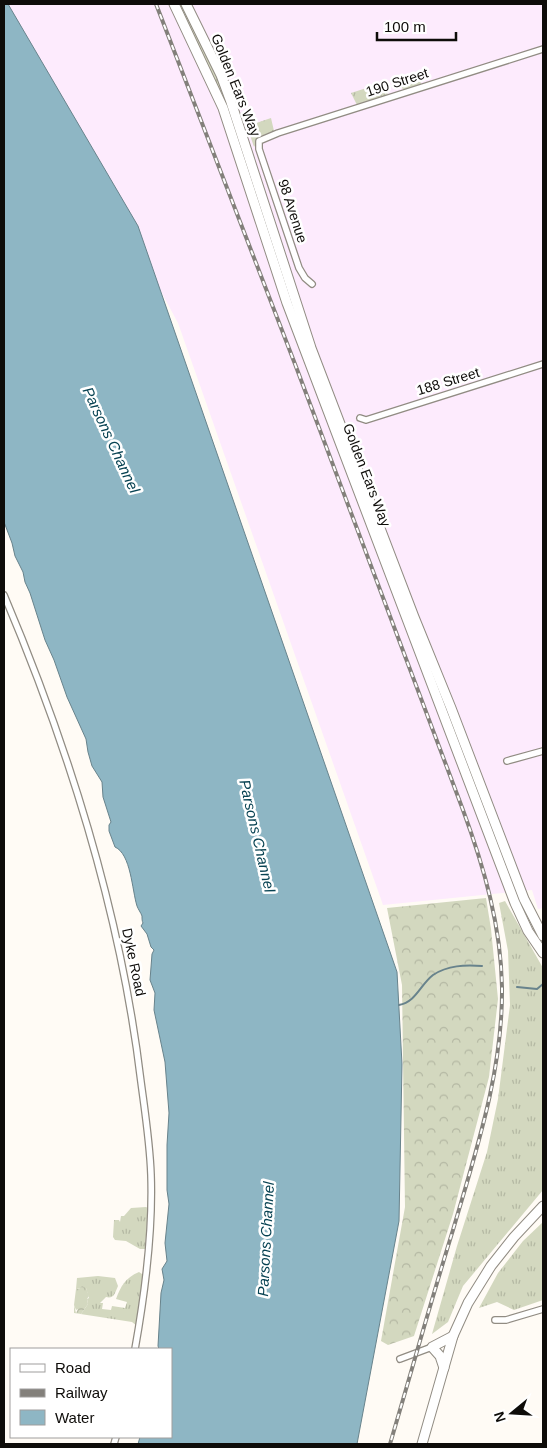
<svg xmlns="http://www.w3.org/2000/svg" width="547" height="1448" font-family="Arial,sans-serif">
<defs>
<pattern id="grass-tufts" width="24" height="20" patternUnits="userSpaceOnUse" patternTransform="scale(1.25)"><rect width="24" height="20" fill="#d3d8bf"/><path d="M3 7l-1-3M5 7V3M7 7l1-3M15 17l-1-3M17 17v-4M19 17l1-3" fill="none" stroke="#b4b8a3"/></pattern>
<pattern id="forest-crowns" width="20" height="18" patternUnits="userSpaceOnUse" patternTransform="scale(1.25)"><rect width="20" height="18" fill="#d3d8bf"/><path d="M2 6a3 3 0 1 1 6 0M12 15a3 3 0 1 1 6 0" fill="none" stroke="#b4b8a3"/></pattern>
</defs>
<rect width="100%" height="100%" fill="#fffbf5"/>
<polygon fill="#fdebfd" points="6,4 543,4 543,908 538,909 532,890 383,905 178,323"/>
<g fill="url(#grass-tufts)">
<polygon points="178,4 181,4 206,50 236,127 300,327 231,120"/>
<polygon points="419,73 421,84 420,85 405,90 398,86 396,81"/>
<polygon points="388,81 389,91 386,96 357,105 351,93"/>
<polygon points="271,118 274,131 261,136 254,147 247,126"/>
<polygon points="505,901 543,968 543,1190 463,1286 448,1322 432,1334 457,1246 487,1152 498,1099 510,1005 508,951 499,903"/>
<polygon points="146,1207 148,1208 145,1249 140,1249 126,1241 115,1240 113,1237 114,1220 119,1220 120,1222 121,1216 124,1216 131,1208"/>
<polygon points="543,1222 543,1300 514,1310 497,1302 479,1308 498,1273 523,1241"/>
<path d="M139 1272 142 1274 143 1278 137 1326 132 1322 74 1313V1305L76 1313 81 1314 88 1304 87 1299 89 1298 86 1288 76 1289 77 1278 98 1276 115 1278 118 1286C115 1293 114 1299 106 1297L100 1303H103L102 1309 111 1310 112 1306 125 1308 127 1302 116 1299C121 1286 125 1278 139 1272Z"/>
</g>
<g fill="url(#forest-crowns)">
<polygon points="486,898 491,929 498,999 489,1077 453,1214 414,1336 388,1345 381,1341 405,1207 402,985 387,908"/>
<polygon points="82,1286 86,1288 89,1296 87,1299 88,1304 81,1314 76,1313 78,1309 76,1310 74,1305 76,1289 79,1289"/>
</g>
<path fill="#8eb6c4" stroke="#68838c" d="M4 4H8L138 226 397 972 402 1064 399 1221 357 1444H138L140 1437H171V1349H159L158 1346 161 1293 164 1280 162 1269 167 1261 165 1243 169 1204 167 1190V1145L169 1113 165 1062 154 1010 155 993 150 980 152 954 154 950 151 947 147 934 141 926 143 923C142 921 142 919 142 916 141 913 138 909 137 906 132 890 131 854 115 847L109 831V825L111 822 103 797 102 782 92 766 88 752 86 739 67 697 54 660 45 640 30 593 25 582 23 572 15 556 12 543 4 522Z"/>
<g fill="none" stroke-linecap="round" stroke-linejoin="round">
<g stroke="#68838c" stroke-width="2">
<polyline points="4,876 4,877"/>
<polyline points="517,987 537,989 543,984"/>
<path d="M399 1005C416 1002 420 985 433 975 448 965 465 965 482 966"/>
</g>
<g stroke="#918c83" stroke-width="8">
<g id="minor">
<polyline points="312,284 305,278 299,268 259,149 259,141 278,133 543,49"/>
<polyline points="360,418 366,420 543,364"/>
<path d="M4 595C70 751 121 914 141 1082 145 1112 150 1144 151 1175 153 1232 145 1293 135 1349"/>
<polyline points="507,761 543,751"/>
<polyline points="495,1320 506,1320 543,1309"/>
<polyline points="400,1359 432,1347"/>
<polyline points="114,1444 116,1437"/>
</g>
</g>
<g stroke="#918c83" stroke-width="11">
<g id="primary">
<polyline points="174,4 223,108 287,303 515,903 528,931 543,953"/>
<polyline points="186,4 221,75 231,102 311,348 414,617 451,708 524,899 543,936"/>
<polyline points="444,1368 440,1356 432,1347 453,1336"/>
<polyline points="422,1444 453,1336 468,1303 491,1266 514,1237 543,1206"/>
</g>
</g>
<use href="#minor" stroke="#fff" stroke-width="5.5"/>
<use href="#primary" stroke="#fff" stroke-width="9"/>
<g stroke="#83807b" stroke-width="4">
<path id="rail" d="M156 4 295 364 463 810C484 867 501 926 502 987 503 1071 476 1151 453 1230 431 1301 411 1373 390 1444"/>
</g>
<use href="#rail" stroke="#fff" stroke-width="2" stroke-dasharray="5.5" stroke-linecap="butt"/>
</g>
<g text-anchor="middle" stroke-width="5" stroke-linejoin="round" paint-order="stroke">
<g font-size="14" fill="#0e0c09" stroke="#fff">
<text transform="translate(397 82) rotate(-18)" y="5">190 Street</text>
<text transform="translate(236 85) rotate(68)" y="5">Golden Ears Way</text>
<text transform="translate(293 211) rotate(72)" y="5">98 Avenue</text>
<text transform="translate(448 381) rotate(-17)" y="5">188 Street</text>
<text transform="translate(367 475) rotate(69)" y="5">Golden Ears Way</text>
<text transform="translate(134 962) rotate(78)" y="5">Dyke Road</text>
</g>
<g font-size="15" font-style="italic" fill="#074252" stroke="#fff">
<text transform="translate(111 440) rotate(65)" y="5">Parsons Channel</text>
<text transform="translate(257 836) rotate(77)" y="5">Parsons Channel</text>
<text transform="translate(266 1239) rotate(-87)" y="5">Parsons Channel</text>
</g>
</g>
<rect width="547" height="1448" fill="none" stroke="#0e0c09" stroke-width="10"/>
<rect x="10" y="1348" width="162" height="90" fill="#ffffff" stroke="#9f9e9d"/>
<rect x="20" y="1364" width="25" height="8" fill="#ffffff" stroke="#9f9e9d"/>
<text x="55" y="1373" font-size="15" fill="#0e0c09">Road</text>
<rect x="20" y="1389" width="25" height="8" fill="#83807b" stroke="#9f9e9d"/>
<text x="55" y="1398" font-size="15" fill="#0e0c09">Railway</text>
<rect x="20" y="1410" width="25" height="15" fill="#8eb6c4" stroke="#9f9e9d"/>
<text x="55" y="1423" font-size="15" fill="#0e0c09">Water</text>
<g transform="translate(512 1413) rotate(252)" stroke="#ffffff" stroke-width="4" paint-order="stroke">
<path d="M0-4L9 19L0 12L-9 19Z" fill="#0e0c09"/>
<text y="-8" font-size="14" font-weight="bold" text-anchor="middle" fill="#0e0c09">N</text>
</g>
<path d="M377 32v8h79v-8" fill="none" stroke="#0e0c09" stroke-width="2.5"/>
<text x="384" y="32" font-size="15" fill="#0e0c09" stroke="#ffffff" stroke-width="4" paint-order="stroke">100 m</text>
</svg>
